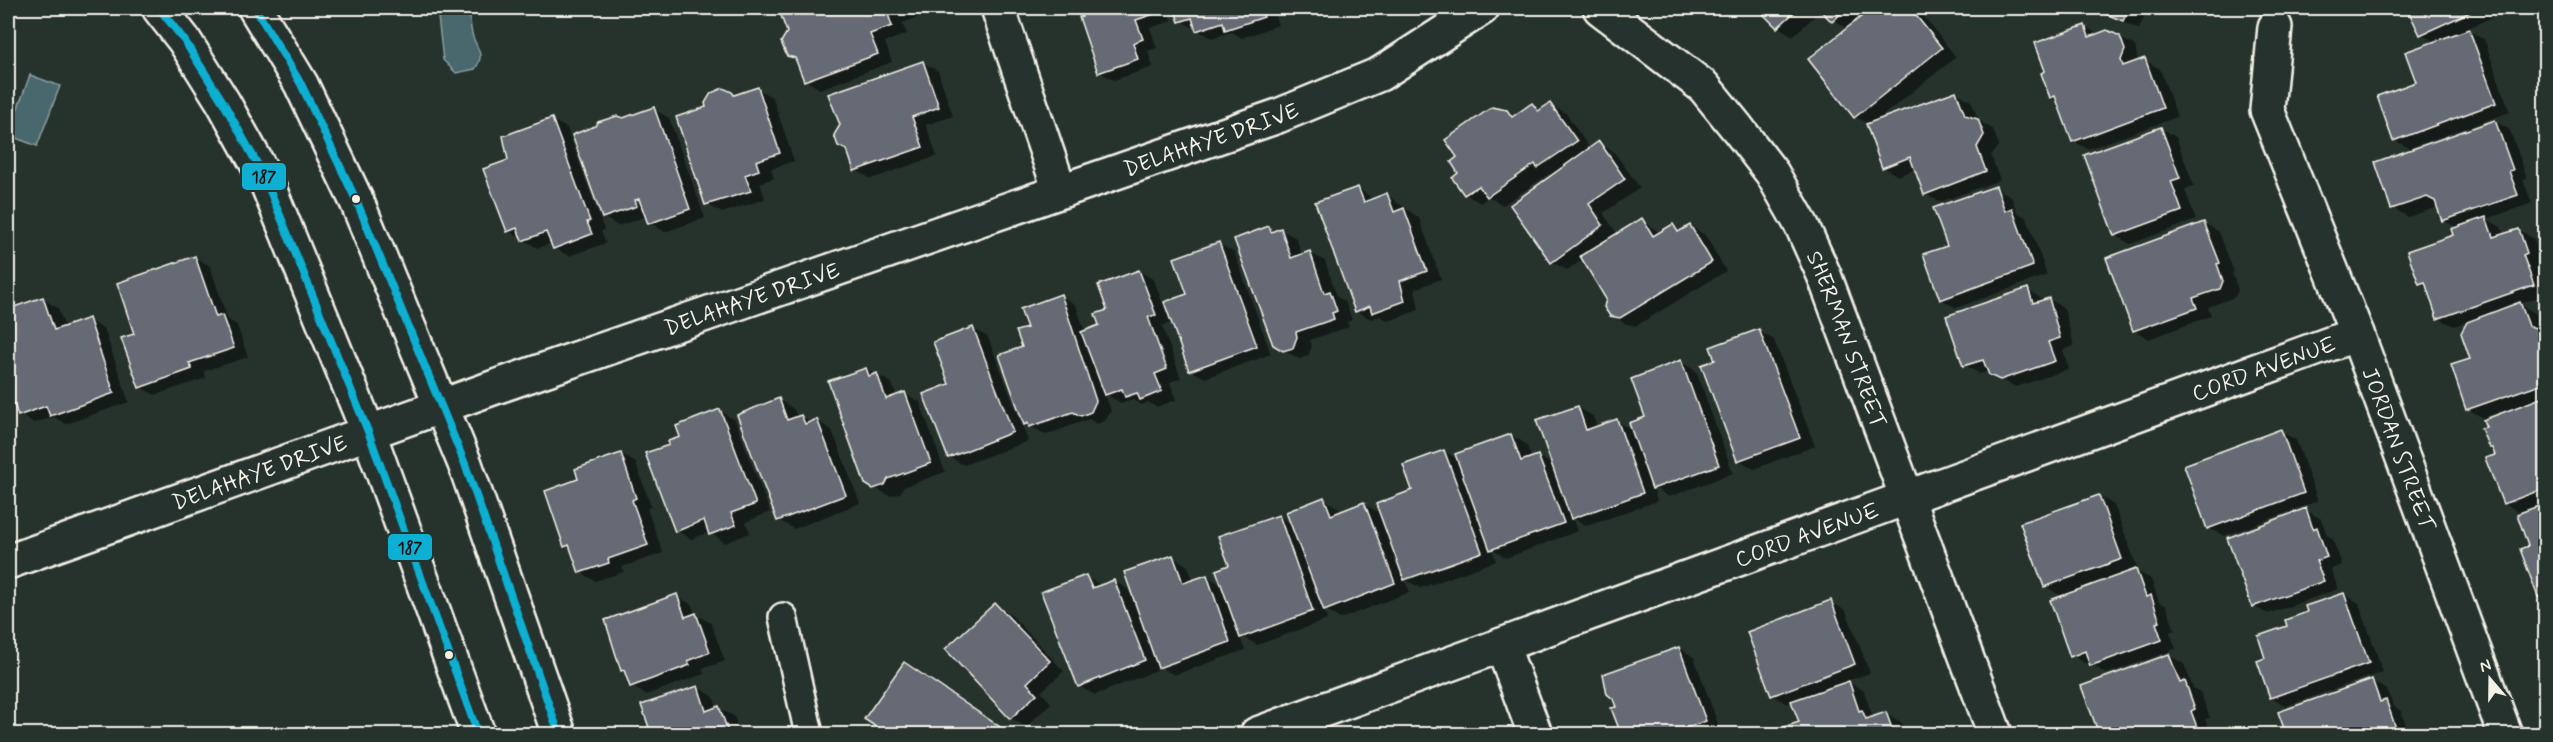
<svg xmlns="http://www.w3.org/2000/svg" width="2553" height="742" font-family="Mynerve,sans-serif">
<rect width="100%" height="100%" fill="#26332d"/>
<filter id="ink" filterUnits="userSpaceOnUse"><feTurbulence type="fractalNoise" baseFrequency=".0167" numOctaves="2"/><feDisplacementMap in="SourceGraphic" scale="12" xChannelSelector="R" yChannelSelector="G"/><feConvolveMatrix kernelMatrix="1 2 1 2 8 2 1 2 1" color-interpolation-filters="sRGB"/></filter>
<g filter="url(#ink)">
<g fill="#48676e" stroke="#8d9e9f" stroke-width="1.5">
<path d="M437 8H469C470 17 470 29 473 37 478 50 485 55 475 69L456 73 443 60Z"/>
<polygon points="30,75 60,86 37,146 8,135"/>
</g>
<g fill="#0007" fill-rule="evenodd">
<polygon points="801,8 913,8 917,18 902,23 907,34 885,42 892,62 820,89 805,80 798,60 788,55 788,32 782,14"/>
<polygon points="1079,8 1167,8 1172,21 1150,28 1157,48 1148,51 1153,67 1114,80 1099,72"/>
<polygon points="1176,8 1272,8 1278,25 1242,38 1232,32 1212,38 1181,21"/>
<polygon points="1760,8 1917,8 1956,57 1876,121 1956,92 1971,101 1979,121 1993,129 1999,145 1991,156 2000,180 1940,202 1925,194 1916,169 1898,176 1883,167 1867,123 1855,117 1847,29 1824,12 1819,12 1793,36 1778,27"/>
<polygon points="2089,8 2148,8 2139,29"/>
<polygon points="2397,8 2490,8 2493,17 2466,29 2484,39 2510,112 2412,147 2413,150 2495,121 2510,130 2527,178 2523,180 2532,203 2487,219 2501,227 2504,235 2519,230 2534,239 2542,262 2538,263 2546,286 2546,294 2519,304 2535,313 2542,331 2546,332 2546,502 2519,512 2504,503 2497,456 2490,447 2487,427 2502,414 2501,411 2483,418 2468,409 2472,360 2463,333 2469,321 2454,326 2438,318 2428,288 2420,283 2455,236 2457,228 2443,220 2438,207 2408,217 2393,208 2413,150 2394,140 2435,42 2421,34 2412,14"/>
<polygon points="2085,26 2099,35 2119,37 2135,46 2138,62 2144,60 2160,69 2177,117 2088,149 2073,141 2058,101 2051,97"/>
<polygon points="8,51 13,54 15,103 8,103"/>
<polygon points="922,62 938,71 953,116 926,125 937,156 871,179 856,170 849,151"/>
<polygon points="758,89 773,98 794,161 771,169 774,178 760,183 765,199 722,213 707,204 708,108 732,93 736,96"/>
<polygon points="1532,105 1542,111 1550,105 1566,113 1590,149 1599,143 1614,152 1640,188 1603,213 1618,235 1642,220 1660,233 1673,226 1682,231 1690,226 1705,235 1726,271 1636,326 1626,324 1611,315 1608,298 1584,259 1567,270 1552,262 1553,176 1549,174 1503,205 1489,197 1480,203 1465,194 1454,178 1460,173 1507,111 1515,116"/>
<path d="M653 109 669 118 705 218 665 232 650 223 647 216 618 226 601 216 623 120ZM629 195 643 203V206L627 198Z"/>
<polygon points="552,120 567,128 604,230 601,231 606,243 569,256 554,248 552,243 538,248 508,231 510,161"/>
<polygon points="2161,128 2176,137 2194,186 2185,190 2196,220 2130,244 2115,235"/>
<polygon points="1358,188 1374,200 1387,195 1419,218 1441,279 1415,289 1419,310 1389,321 1380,316 1371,319 1356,311"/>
<polygon points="1996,188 2011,196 2017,212 2027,218 2047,275 1956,308 1941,299 1949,247"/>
<polygon points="2204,223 2219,232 2234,272 2232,273 2238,290 2235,297 2208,307 2211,316 2149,339 2134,330"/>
<polygon points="1269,228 1276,232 1281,230 1296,238 1302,255 1310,253 1325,261 1337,297 1345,301 1352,320 1347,322 1349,327 1310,340 1312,346 1308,356 1299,359 1274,344"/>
<polygon points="1219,244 1234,252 1271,354 1205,378 1190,370 1189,295"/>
<polygon points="195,257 210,266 228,320 237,325 248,357 204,371 206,378 155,395 140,387 136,335"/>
<polygon points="1139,271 1154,280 1170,323 1162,326 1181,378 1170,382 1176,400 1156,407 1148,402 1142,405 1132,399 1121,403 1105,394 1111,411 1106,420 1097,424 1089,419 1046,435 1025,423 1023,347 1029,328 1061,296 1076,305 1085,332 1101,326 1109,311"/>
<polygon points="2027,289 2044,301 2049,299 2064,308 2074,346 2063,350 2069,369 2016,387 1990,374 1989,371 1980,374 1965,365"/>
<polygon points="43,299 58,308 65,328 88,320 104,329 129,402 66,424 54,417 34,423 19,414 8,381 8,311"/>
<polygon points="973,329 988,337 1028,441 964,465 949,457 951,385"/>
<polygon points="1759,331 1774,340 1815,446 1754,469 1739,460 1717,361"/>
<polygon points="1681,362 1696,371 1733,473 1669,497 1653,487 1657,501 1587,526 1573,518 1578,531 1506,558 1492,549 1496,561 1421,588 1404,579 1410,592 1340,619 1324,609 1327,620 1257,645 1239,635 1245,650 1174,675 1162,668 1095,695 1079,686 1086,577 1102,586 1114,581 1129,590 1132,598 1173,557 1188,566 1193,581 1207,576 1223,586 1231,566 1278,516 1292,524 1324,499 1339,508 1341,513 1363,504 1382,514 1414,491 1444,451 1458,460 1511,435 1526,444 1532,459 1538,456 1554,466 1577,407 1593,416 1597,428 1617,421 1632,430 1647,418"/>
<polygon points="866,369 892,383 897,397 905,394 920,402 945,472 904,487 900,493 890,496 866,483"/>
<polygon points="779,400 794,409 797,418 801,417 812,423 817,421 832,430 860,503 794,529 779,520"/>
<polygon points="720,411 735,420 770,512 746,522 750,533 725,543 710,532 691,539 676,530 682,438"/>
<polygon points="8,420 11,429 8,437"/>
<polygon points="2280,431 2296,440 2318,501 2224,536 2209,528"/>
<polygon points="621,454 636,463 651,507 647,508 663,553 622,567 624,572 595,581 580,572 572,550 566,546 580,480"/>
<polygon points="2099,496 2114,505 2137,567 2133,569 2151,579 2159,602 2166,605 2175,630 2170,632 2176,649 2106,674 2090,663 2087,664 2072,656 2063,597 2045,586"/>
<polygon points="2306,510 2321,519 2327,535 2332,538 2342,565 2331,569 2338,589 2268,614 2253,606"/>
<polygon points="2344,594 2359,603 2383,672 2286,706 2271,697 2267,658 2289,627"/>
<polygon points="677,596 692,605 695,614 711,623 725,661 702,669 704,674 646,695 631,686 610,637"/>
<polygon points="1831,602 1846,611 1870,673 1847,681 1864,691 1873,718 1886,714 1901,722 1905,734 1789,734 1786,728 1801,723 1793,701 1787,704 1772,695"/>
<polygon points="995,605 1010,614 1064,671 1041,692 1051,703 1026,727 1011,718"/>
<polygon points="1679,648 1694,657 1720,730 1706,734 1622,734 1613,709"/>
<polygon points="2169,655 2184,664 2193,688 2200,692 2210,718 2205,719 2211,734 2101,734 2083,687"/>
<polygon points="905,664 920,672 1011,734 889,734 866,718"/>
<polygon points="2372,681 2387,690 2393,706 2401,711 2409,734 2288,734 2280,713"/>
<polygon points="697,687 713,696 717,708 734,716 740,734 652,734 643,706"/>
</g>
<g fill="#666a74" stroke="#f4f1e8" stroke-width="1.5">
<polygon points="796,8 902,8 902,9 888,14 892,26 870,34 878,54 804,81 795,58 787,56 781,42 787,32 780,13"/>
<polygon points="1079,8 1155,8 1157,13 1136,20 1143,39 1133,43 1138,59 1098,73 1079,17 1082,17"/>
<polygon points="1174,8 1261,8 1264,17 1225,30 1223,22 1196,31 1192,18 1179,22"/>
<polygon points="1757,8 1799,8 1777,28"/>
<polygon points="1818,8 1847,8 1832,22"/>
<polygon points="1872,8 1910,8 1942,48 1854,118 1808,59"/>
<polygon points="2091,8 2129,8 2123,21"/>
<polygon points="2407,8 2479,8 2420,35"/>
<polygon points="2085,25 2089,37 2107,30 2120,36 2125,50 2121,60 2123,66 2145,58 2163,108 2072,142 2055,96 2050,98 2041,73 2045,71 2035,43"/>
<polygon points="2469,29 2496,103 2393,141 2377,96 2416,82 2405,52"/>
<polygon points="923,61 939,107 912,117 923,147 854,171 847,150 838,146 834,135 840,125 828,94"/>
<polygon points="758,87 780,153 756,161 759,170 745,175 751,191 705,205 676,117 706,107 705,103 711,93 723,88 732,92 734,95"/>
<polygon points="1956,91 1965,115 1978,119 1984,135 1977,147 1986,171 1924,195 1910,157 1882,168 1866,124"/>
<polygon points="1532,103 1538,111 1550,103 1577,141 1537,168 1535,164 1487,197 1479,186 1464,195 1452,178 1458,173 1451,162 1457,157 1445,140 1492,107 1507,110 1512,117"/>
<polygon points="654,107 690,209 648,224 639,199 635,200 637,206 602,218 572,135 595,126 598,122 617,116 623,118"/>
<polygon points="552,118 590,221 587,222 592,234 553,249 546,232 522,241 517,228 507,232 483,169 508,160 503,136"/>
<polygon points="2495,120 2513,170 2509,171 2518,195 2442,221 2435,201 2427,197 2391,209 2375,162"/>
<polygon points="2161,127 2180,178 2171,181 2182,211 2114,236 2084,155"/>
<polygon points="1599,141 1625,179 1589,204 1603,225 1551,263 1510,205"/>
<polygon points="1996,186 2005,211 2012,208 2033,266 1940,300 1923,254 1947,246 1933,208"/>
<polygon points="1358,187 1364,202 1387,193 1394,212 1404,208 1427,271 1400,281 1405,301 1372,313 1370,306 1355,312 1315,202"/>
<polygon points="2486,217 2493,237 2519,229 2527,253 2523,255 2534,285 2437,319 2425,282 2419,284 2407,251 2453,235 2451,229"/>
<polygon points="1642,218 1653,236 1673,224 1678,232 1690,225 1712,262 1620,318 1610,316 1604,307 1606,299 1580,256"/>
<polygon points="2204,222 2220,263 2217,264 2223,281 2220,289 2193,298 2197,308 2133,331 2106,258"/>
<polygon points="1269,226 1271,232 1281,228 1291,258 1310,251 1324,293 1330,291 1337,311 1332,313 1334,319 1296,332 1297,337 1293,348 1283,351 1273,345 1234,239"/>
<polygon points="1219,242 1257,346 1189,371 1164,302 1187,294 1174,258"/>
<polygon points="195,256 216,317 222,315 234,348 189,363 192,369 139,388 121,338 134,334 117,283"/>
<polygon points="1139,270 1156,315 1148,317 1167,369 1155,374 1162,391 1140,400 1137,393 1125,397 1122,389 1105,395 1081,332 1099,325 1095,314 1107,310 1098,285"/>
<polygon points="2028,288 2033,303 2049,298 2060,338 2048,342 2055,361 2000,380 1989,375 1983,360 1963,366 1946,316"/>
<polygon points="1061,294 1096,401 1091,412 1081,416 1073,412 1029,427 1028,423 1024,425 999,355 1022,347 1016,331 1027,328 1020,309"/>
<polygon points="43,297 54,330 89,318 114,393 50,416 46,406 18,416 8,386 8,309"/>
<polygon points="2520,302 2529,326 2546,331 2546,382 2466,410 2451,365 2470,359 2461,333 2467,322"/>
<polygon points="973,327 1013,432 948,458 923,394 949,384 933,342"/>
<polygon points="1759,329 1800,438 1737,461 1701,365 1715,360 1710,347"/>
<polygon points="1681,360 1719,465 1652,489 1629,423 1645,417 1631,379"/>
<polygon points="866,368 869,376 877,373 886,399 905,392 931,463 888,479 885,485 873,489 865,484 828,381"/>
<polygon points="2546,396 2546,488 2503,504 2485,458 2495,455 2492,448 2489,448 2481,428 2486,427 2483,420"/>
<polygon points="779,398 787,420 801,415 805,424 817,419 846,495 777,521 737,415"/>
<polygon points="1578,406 1586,430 1617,419 1643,493 1571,519 1536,420"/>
<polygon points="720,409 756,504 731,513 736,525 709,535 704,520 675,532 645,453 669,445 668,441 680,437 676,426"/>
<polygon points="2281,429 2304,493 2207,529 2184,465"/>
<polygon points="1511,434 1521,461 1538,455 1564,523 1490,550 1455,454"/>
<polygon points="1444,450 1482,552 1404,580 1376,504 1412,490 1403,465"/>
<polygon points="621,453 636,498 632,500 648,545 608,559 609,563 579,573 569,545 564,547 545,491 578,479 575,469"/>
<polygon points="2099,495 2122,559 2044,587 2020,523"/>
<polygon points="1324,497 1331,515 1364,502 1395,583 1324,611 1286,512"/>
<polygon points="2546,503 2546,594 2538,597 2520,549 2528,546 2517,514"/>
<polygon points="2306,508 2313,529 2317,527 2327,557 2316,561 2324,581 2252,607 2227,538"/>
<polygon points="1279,515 1313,611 1240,638 1216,570 1229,565 1218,536"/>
<polygon points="1173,555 1183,583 1207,575 1230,642 1158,668 1124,572"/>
<polygon points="2136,569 2146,597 2151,595 2160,622 2156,623 2162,640 2090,666 2085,651 2070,657 2050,600"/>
<polygon points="1086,575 1092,588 1114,580 1145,660 1078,687 1041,592"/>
<polygon points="2344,593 2369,663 2270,698 2257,661 2265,658 2258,636 2287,626 2285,620 2307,612 2305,606"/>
<polygon points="677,594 685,617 696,613 710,652 688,661 690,665 630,687 624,670 621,671 605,620"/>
<polygon points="1831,600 1855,664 1771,696 1747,632"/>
<polygon points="995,603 1050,661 1027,683 1037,694 1010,719 945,649"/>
<polygon points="1679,647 1706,721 1668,734 1621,734 1611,708 1616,707 1613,699 1607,694 1603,674"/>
<polygon points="2169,654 2180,683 2185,681 2195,709 2191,711 2197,727 2175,734 2099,734 2081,686"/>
<polygon points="904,662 1003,729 999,734 887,734 864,719"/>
<polygon points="2372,679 2380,702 2386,700 2398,734 2286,734 2278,712"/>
<polygon points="1849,681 1859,711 1862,710 1866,719 1886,712 1894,734 1787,734 1784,727 1799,722 1791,701"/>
<polygon points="698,686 706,711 719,706 729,734 649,734 651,733 641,705"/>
</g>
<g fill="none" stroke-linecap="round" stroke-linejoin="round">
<g stroke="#f4f1e8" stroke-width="32">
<polyline id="service" points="783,617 809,734"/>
</g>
<g stroke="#f4f1e8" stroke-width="38">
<g id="minor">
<polyline points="998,8 1060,191"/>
<path id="s1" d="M1600 8 1704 87 1738 129 1772 173 1802 226 1824 275 1995 734"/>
<path id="s2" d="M2275 27 2267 110 2357 334 2505 734"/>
<polyline points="1502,645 1535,734"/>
<path id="s3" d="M1257 734 2357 334"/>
</g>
</g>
<g stroke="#f4f1e8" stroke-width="38">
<g id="tertiary">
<path id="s4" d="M8 562 498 386 1278 116 1380 74 1482 8"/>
</g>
</g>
<g stroke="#f4f1e8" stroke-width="38">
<g id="secondary">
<polyline points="159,8 184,40 223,102 264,176 369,434 478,734"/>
<polyline points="255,8 301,84 357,202 465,464 559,734"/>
</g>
</g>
<use href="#service" stroke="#26332d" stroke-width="27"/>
<use href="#minor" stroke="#26332d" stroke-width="33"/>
<use href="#tertiary" stroke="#26332d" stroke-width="33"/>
<use href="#secondary" stroke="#26332d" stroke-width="33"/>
<g stroke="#26332d" stroke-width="12">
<g id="bus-1">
<polyline points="159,8 184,40 223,102 264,176 369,434 478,734"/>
<polyline points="255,8 301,84 357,202 465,464 559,734"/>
</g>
</g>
<use href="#bus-1" stroke="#0dafd3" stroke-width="8"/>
</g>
</g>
<g fill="#f4f1e8" stroke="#26332d" stroke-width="2">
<circle cx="356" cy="199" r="5"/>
<circle cx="449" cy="655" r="5"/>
</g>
<g text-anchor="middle" stroke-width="4.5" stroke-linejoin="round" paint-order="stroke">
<g font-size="22" fill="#f4f1e8" stroke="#26332d">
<text dy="8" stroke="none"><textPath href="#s4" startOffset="1275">DELAHAYE DRIVE</textPath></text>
<text dy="8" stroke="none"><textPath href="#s4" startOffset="789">DELAHAYE DRIVE</textPath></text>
<text dy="8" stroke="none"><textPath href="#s1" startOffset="423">SHERMAN STREET</textPath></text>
<text dy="8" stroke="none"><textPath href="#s3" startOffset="1071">CORD AVENUE</textPath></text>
<text dy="8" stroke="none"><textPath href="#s2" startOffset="447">JORDAN STREET</textPath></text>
<text dy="8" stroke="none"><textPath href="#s4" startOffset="267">DELAHAYE DRIVE</textPath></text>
<text dy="8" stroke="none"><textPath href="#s3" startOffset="585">CORD AVENUE</textPath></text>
</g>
</g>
<g stroke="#26332d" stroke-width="2">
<rect x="241" y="162" width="46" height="29" rx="6" fill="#0dafd3"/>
<rect x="387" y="533" width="46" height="28" rx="6" fill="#0dafd3"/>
</g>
<g font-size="16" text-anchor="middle" font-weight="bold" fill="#111">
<text x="264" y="182">187</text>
<text x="410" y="553">187</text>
</g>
<rect width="2553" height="742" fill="none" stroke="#26332d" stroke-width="30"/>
<rect x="15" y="15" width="2523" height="712" fill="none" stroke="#f4f1e8" stroke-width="2" filter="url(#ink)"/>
<g transform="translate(2490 679) rotate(340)" stroke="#26332d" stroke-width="4.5" paint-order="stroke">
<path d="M0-4.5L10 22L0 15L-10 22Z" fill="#f4f1e8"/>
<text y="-9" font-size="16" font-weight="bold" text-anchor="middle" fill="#f4f1e8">N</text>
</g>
</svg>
